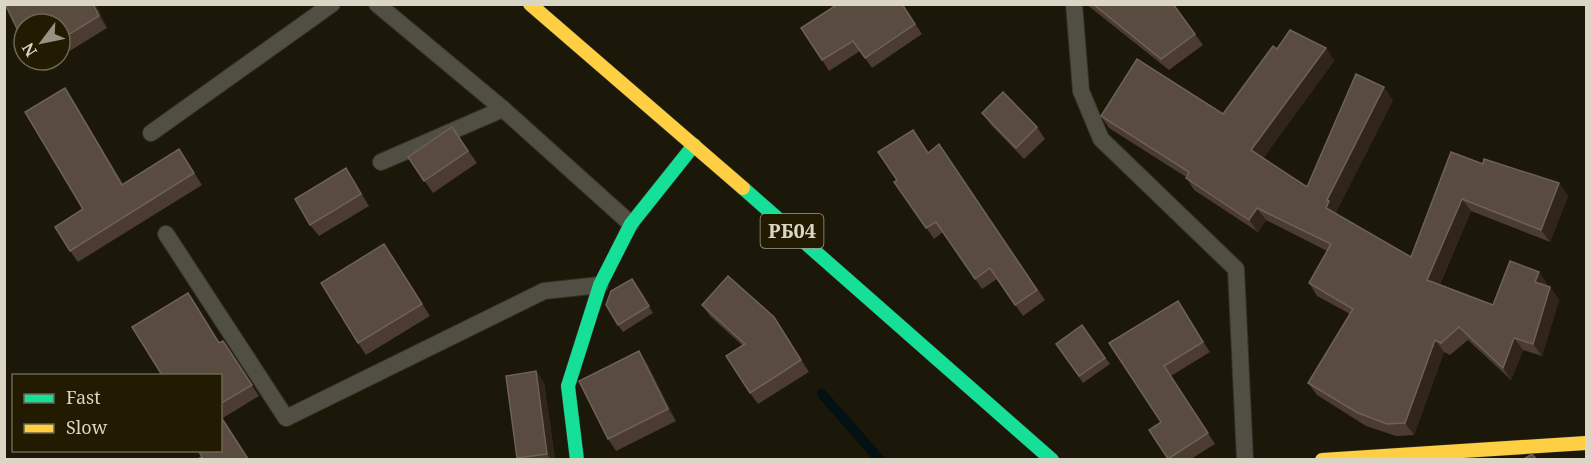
<svg xmlns="http://www.w3.org/2000/svg" width="1591" height="464" font-family="'Noto Serif',serif">
<rect width="100%" height="100%" fill="#1b1709"/>
<g fill="none" stroke-linecap="round" stroke-linejoin="round">
<polyline stroke="#041112" stroke-width="10" points="822,394 880,460"/>
<g stroke="#353228" stroke-width="18">
<g id="lane">
<polyline points="377,4 503,109 631,224"/>
<polyline points="1074,4 1081,91 1101,139 1236,269 1245,460"/>
<polyline points="151,133 332,4"/>
<polyline points="381,162 503,109"/>
<polyline points="166,234 286,418 544,291 600,285"/>
</g>
</g>
<g stroke="#353228" stroke-width="15">
<g id="fast">
<polyline points="743,188 1052,460"/>
<polyline points="577,460 568,386 600,285 631,224 694,145"/>
</g>
</g>
<g stroke="#353228" stroke-width="15">
<g id="slow">
<polyline points="530,4 743,188"/>
<polyline points="1322,460 1586,443"/>
</g>
</g>
<use href="#lane" stroke="#514e44" stroke-width="16"/>
<use href="#fast" stroke="#16e098" stroke-width="14"/>
<use href="#slow" stroke="#ffcf43" stroke-width="14"/>
</g>
<g fill="#4b3b31">
<polygon points="96,4 107,28 60,57 60,24"/>
<polygon points="902,4 922,34 872,68 860,51 829,71 822,60"/>
<polygon points="1086,4 1173,4 1203,45 1169,70"/>
<polygon points="1326,48 1334,61 1263,158 1307,187 1393,100 1336,212 1337,214 1411,257 1483,164 1559,183 1568,196 1550,242 1471,211 1440,284 1493,305 1539,272 1547,284 1547,286 1550,287 1559,300 1542,356 1523,350 1511,380 1468,340 1450,355 1444,352 1414,435 1396,436 1366,426 1317,395 1308,383 1350,314 1317,296 1309,283 1327,251 1266,220 1258,232 1194,190 1186,177 1109,128 1101,116 1223,114 1277,49"/>
<polygon points="33,60 55,60 40,70"/>
<polygon points="65,88 73,100 123,184 179,149 202,185 78,262 70,251 83,209"/>
<polygon points="982,113 1037,127 1045,139 1024,159 991,125"/>
<polygon points="452,127 477,163 433,193 408,157"/>
<polygon points="913,130 928,153 939,144 1045,300 1023,316 997,279 982,289 943,232 934,239 894,182 897,180"/>
<polygon points="354,180 369,206 319,236 310,225"/>
<polygon points="392,255 430,316 366,355 358,343"/>
<polygon points="632,279 653,313 623,332 618,325"/>
<polygon points="188,293 219,343 223,341 259,396 223,418 249,459 198,459 220,450 220,375"/>
<polygon points="1178,301 1210,352 1171,376 1215,444 1191,459 1168,459 1161,422 1109,343"/>
<polygon points="702,305 782,329 809,372 758,404 750,393 742,345 711,317"/>
<polygon points="1082,325 1110,364 1083,383 1056,344"/>
<polygon points="647,363 676,421 616,451 608,439"/>
<polygon points="536,371 544,383 555,459 518,459 517,458"/>
</g>
<g fill="#31251a">
<polygon points="93,4 96,4 107,28 99,16"/>
<polygon points="1326,48 1334,61 1260,163 1251,150"/>
<polygon points="1384,87 1393,100 1336,212 1338,214 1335,220 1326,208 1327,200"/>
<polygon points="65,88 73,100 130,197 122,185"/>
<polygon points="346,168 354,180 369,206 361,194"/>
<polygon points="1559,183 1568,196 1550,242 1541,230"/>
<polygon points="1462,199 1471,211 1436,292 1427,280"/>
<polygon points="1257,208 1266,220 1258,232 1249,220"/>
<polygon points="384,244 392,255 430,316 422,304"/>
<polygon points="1539,272 1547,284 1543,295 1535,282"/>
<polygon points="1550,287 1559,300 1542,356 1533,344"/>
<polygon points="188,293 196,304 226,354 219,343"/>
<polygon points="1178,301 1185,311 1210,352 1203,342"/>
<polygon points="774,317 782,329 809,372 801,360"/>
<polygon points="1514,338 1523,350 1511,380 1503,368"/>
<polygon points="1435,340 1444,352 1414,435 1405,423"/>
<polygon points="639,351 647,363 676,421 668,409"/>
<polygon points="536,371 544,383 555,459 551,459 547,454"/>
<polygon points="220,415 249,459 248,459"/>
</g>
<g fill="#5a4b41" stroke="#6e6156" stroke-width="1.5">
<polygon points="5,4 93,4 99,16 60,40 60,24 24,24 24,43"/>
<polygon points="838,4 902,4 915,24 865,58 853,41 822,60 801,28"/>
<polygon points="1093,4 1173,4 1195,34 1161,59"/>
<polygon points="1290,30 1326,48 1251,150 1307,187 1356,74 1384,87 1327,200 1329,201 1326,208 1411,257 1451,152 1483,164 1484,159 1559,183 1541,230 1462,199 1427,280 1493,305 1510,261 1539,272 1535,282 1550,287 1533,344 1514,338 1503,368 1459,327 1441,343 1435,340 1405,423 1387,424 1358,413 1308,383 1353,309 1309,283 1331,244 1257,208 1249,220 1186,178 1189,172 1101,116 1137,59 1223,114 1273,46 1277,49"/>
<polygon points="65,88 122,185 179,149 194,173 70,251 55,227 83,209 25,112"/>
<polygon points="1003,92 1037,127 1016,148 982,113"/>
<polygon points="452,127 468,151 424,181 408,157"/>
<polygon points="913,130 928,153 939,144 1037,290 1015,305 990,268 975,279 936,222 926,228 894,182 897,180 878,152"/>
<polygon points="346,168 361,194 310,225 295,199"/>
<polygon points="384,244 422,304 358,343 321,283"/>
<polygon points="728,276 774,317 801,360 750,393 726,356 745,344 702,305"/>
<polygon points="632,279 649,306 618,325 606,305 611,291"/>
<polygon points="188,293 219,343 223,341 252,385 220,404 220,375 162,375 132,327"/>
<polygon points="1178,301 1203,342 1164,366 1208,433 1168,459 1149,430 1161,422 1109,343"/>
<polygon points="1082,325 1105,358 1079,376 1056,344"/>
<polygon points="639,351 668,409 608,439 579,381"/>
<polygon points="536,371 547,454 517,458 506,376"/>
<polygon points="220,416 248,459 198,459 202,457 198,450 220,450"/>
<polygon points="1532,454 1536,459 1524,459"/>
</g>
<g text-anchor="middle" stroke-width="5" stroke-linejoin="round" paint-order="stroke">
<rect fill="#231b01" stroke="#a39d8a" stroke-width="1.5" x="760.5" y="214" width="63" height="34" rx="4.5"/>
<g font-size="20" font-weight="bold" fill="#dad5c5">
<text x="792" y="238">РБ04</text>
</g>
</g>
<rect width="1591" height="464" fill="none" stroke="#dad5c5" stroke-width="12"/>
<rect x="12" y="374" width="210" height="78" fill="#231b01" stroke="#6c654f" stroke-width="1.5"/>
<rect x="24" y="394" width="30" height="9" fill="#16e098" stroke="#6c654f" stroke-width="1.5"/>
<text x="66" y="404" font-size="18" fill="#dad5c5">Fast</text>
<rect x="24" y="424" width="30" height="9" fill="#ffcf43" stroke="#6c654f" stroke-width="1.5"/>
<text x="66" y="434" font-size="18" fill="#dad5c5">Slow</text>
<g transform="translate(42 42) rotate(238)"><circle r="28" fill="#231b01" stroke="#6c654f" stroke-width="1.5"/>
<path d="M0-4.5L10 22L0 15L-10 22Z" fill="#979283"/>
<text y="-9" font-size="16" font-weight="bold" text-anchor="middle" fill="#dad5c5">N</text>
</g>
</svg>
